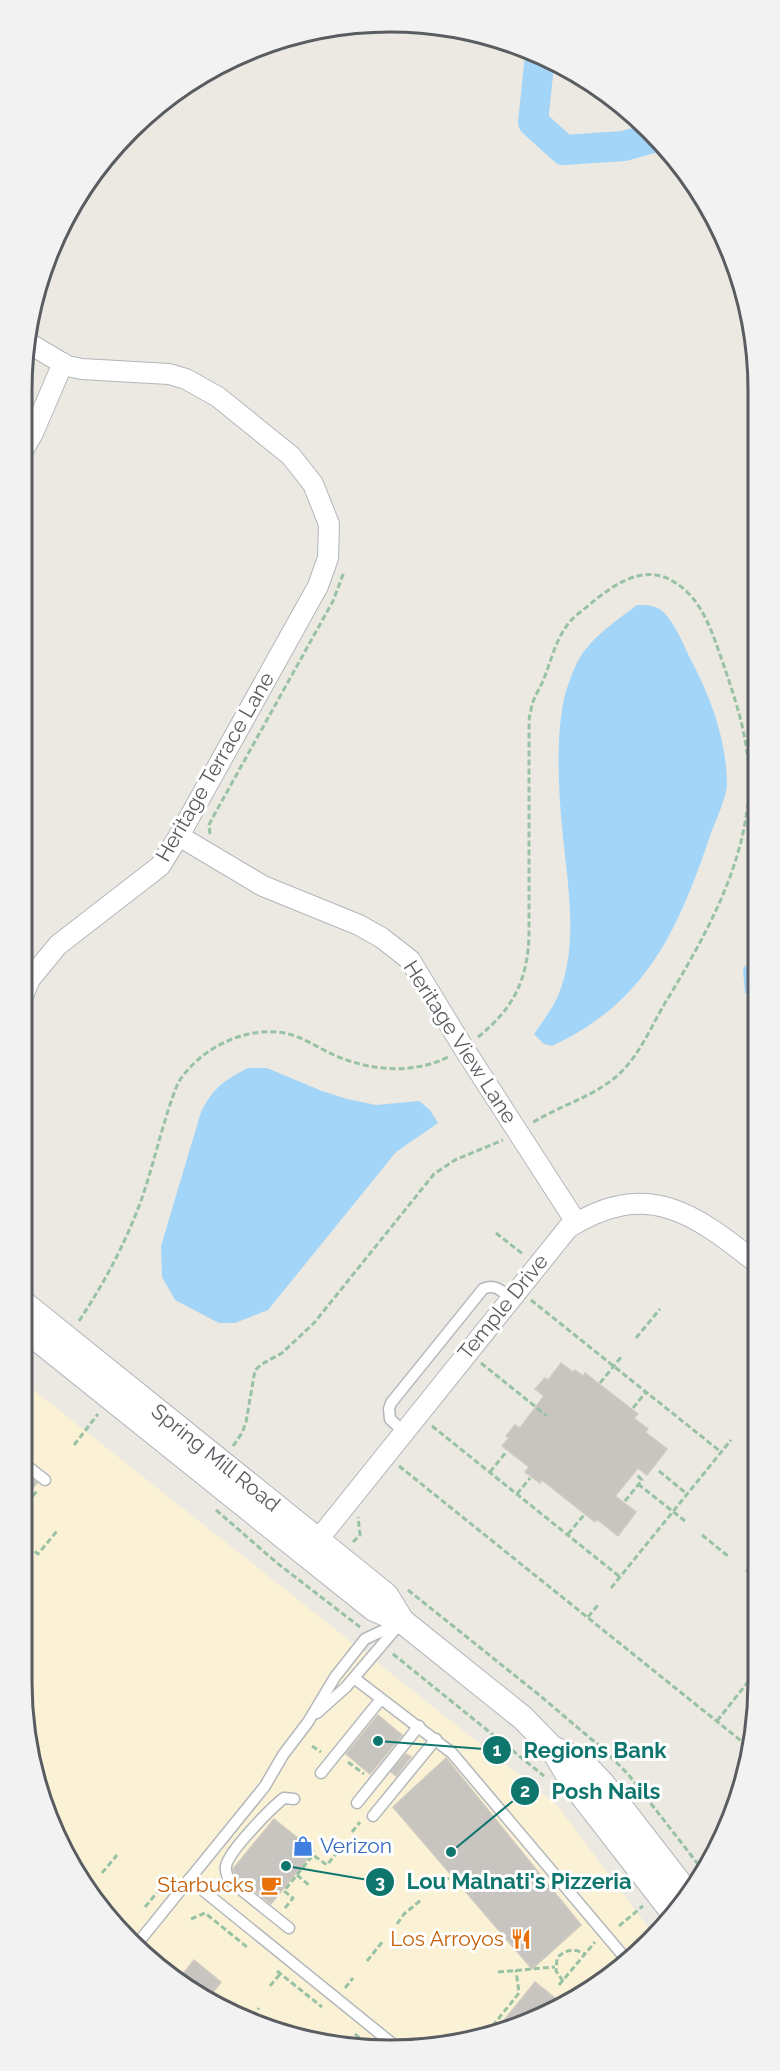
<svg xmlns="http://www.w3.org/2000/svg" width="780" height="2071" font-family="Raleway,sans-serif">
<rect width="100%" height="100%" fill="#ebe9e1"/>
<polygon fill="#fbf2d6" points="21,1380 557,1805 653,1934 595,1988 462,2043 341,2047 206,2001 112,1924 41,1800 21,1681"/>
<g fill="#a3d5f9">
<path d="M637 605C643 605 650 605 655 607 671 612 683 644 690 658 711 698 726 738 727 783 727 798 714 824 709 839 677 932 646 1002 552 1046L544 1044 534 1034C543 1021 554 1007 560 991 577 945 569 893 564 846 559 801 554 734 566 691 571 677 576 661 585 650 599 632 620 618 637 605Z"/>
<polygon points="757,952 757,996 745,993 743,969"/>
<path d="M248 1068H267L322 1091 347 1099 376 1105 419 1101 430 1110 438 1123 396 1152 268 1310 235 1323H219L175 1300 162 1277 161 1246 201 1112C214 1087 223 1081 248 1068Z"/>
</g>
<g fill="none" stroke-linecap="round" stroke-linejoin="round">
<polyline stroke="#a3d5f9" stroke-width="30" points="540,56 533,122 564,150 624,146 656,137"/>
</g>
<g fill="#c8c5c0" stroke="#cfcac0" stroke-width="1.5">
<polygon points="561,1363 573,1372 575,1370 583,1376 585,1373 638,1414 634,1418 648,1429 645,1432 667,1449 647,1475 638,1468 615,1496 636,1512 618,1536 597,1519 595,1522 542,1480 540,1483 525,1472 529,1467 502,1446 509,1438 506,1436 515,1425 520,1428 544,1396 535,1389 545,1378 548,1380"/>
<polygon points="21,1471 37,1483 21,1503"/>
<polygon points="378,1715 402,1735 370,1774 346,1754"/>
<polygon points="406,1754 411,1757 396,1776 391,1772"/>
<polygon points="446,1758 581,1925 532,1969 393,1807"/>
<polygon points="274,1819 314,1851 271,1904 235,1875 233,1869"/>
<polygon points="194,1960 221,1982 206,2001 179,1979"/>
<polygon points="535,1982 560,2002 497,2029"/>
</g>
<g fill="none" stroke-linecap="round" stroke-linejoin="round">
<g stroke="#b3b7bb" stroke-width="13">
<g id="service">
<path d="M404 1432 390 1419 389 1409 391 1403 483 1289C494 1283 502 1291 510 1298"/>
<polyline points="21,1461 45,1480"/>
<polyline points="354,1678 452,1753 626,1959"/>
<polyline points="317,1713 346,1687 398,1626"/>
<polyline points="321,1773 381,1699"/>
<polyline points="357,1803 419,1726"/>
<polyline points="373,1816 436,1739"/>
<polyline points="189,1879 394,2045"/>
<path d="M289 1928 229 1880C227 1875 225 1871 226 1866 229 1851 271 1808 284 1798L294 1799"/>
<polyline points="137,1944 265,1786 283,1755 308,1722 335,1677 365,1639 399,1623"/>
</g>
</g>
<g stroke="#b3b7bb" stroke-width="22">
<g id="minor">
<polyline points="21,454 33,433 63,363"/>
<polyline points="179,836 263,886 359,925 382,938 410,960 463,1047 576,1222"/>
<polyline points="21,1000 30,979 58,945 160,866 179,836 318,586 328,558 329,524 313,484 291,456 218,397 186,379 169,374 82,369 67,366 27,342"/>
<path d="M309 1551 568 1228C647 1178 694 1213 758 1264"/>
</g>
</g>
<g stroke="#b3b7bb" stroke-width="26">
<g id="tertiary">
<path id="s1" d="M21 1301 386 1595 402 1621"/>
<polyline points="21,1326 374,1609 402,1621 523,1718 552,1748 574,1785 674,1914"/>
<polyline points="552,1748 580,1760 602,1783 688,1894"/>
</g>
</g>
<g stroke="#98c2a3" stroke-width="3" stroke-dasharray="6 3" stroke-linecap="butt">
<polyline points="21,482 31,470"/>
<polyline points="210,834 209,825 213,817 333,601 344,572"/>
<path d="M478 1037C513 1009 528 980 529 934V728C529 722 529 716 531 710 532 700 539 690 543 681 550 664 555 642 566 627 571 618 581 612 589 605 620 579 653 558 688 593 707 612 715 641 724 666 737 704 750 744 749 785 747 861 708 931 670 995 655 1018 644 1047 625 1068 601 1095 562 1104 532 1123"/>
<polyline points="496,1233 524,1255"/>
<polyline points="531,1300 721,1452"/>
<path d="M79 1321C105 1282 126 1242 142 1198 155 1160 163 1120 178 1083 199 1049 244 1026 284 1033 302 1036 318 1048 334 1055 370 1071 414 1075 450 1056"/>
<polyline points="636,1338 660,1309"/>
<polyline points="481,1363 547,1416"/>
<polyline points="600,1383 622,1356"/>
<polyline points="633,1408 646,1392"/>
<polyline points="432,1426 620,1577"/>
<polyline points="74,1445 98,1414"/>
<polyline points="233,1446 242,1433 246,1422 255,1370 262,1364 282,1353 314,1323 434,1174 455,1160 503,1140"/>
<polyline points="399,1466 750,1748"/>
<polyline points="659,1471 687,1494"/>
<polyline points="490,1472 507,1451"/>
<polyline points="638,1484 685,1521"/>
<polyline points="517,1494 530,1478"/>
<polyline points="625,1501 642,1480 636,1474"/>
<polyline points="21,1510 37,1491"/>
<polyline points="216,1510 277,1563 360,1627"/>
<polyline points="568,1534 584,1515"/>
<polyline points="702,1535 728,1556"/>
<polyline points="21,1540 38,1554 57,1531"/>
<polyline points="353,1542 360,1535 358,1517"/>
<polyline points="746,1570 759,1581"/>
<polyline points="611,1588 731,1440"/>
<polyline points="408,1590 538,1694 603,1749 628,1774 701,1868"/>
<polyline points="588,1617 598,1605"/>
<polyline points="393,1654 544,1776"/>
<polyline points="717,1721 759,1668"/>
<polyline points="312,1746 321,1752"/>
<polyline points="348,1762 364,1774"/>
<polyline points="352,1832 360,1822"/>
<polyline points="102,1873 117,1855"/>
<polyline points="297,1875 310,1886"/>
<polyline points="437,1887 450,1877"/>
<polyline points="145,1907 160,1889"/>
<polyline points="285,1908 293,1898 284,1891 313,1855 327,1865 339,1850"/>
<polyline points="191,1919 205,1913 247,1947"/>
<polyline points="397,1924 404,1914 421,1900"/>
<polyline points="619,1926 643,1906"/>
<polyline points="124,1934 129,1928"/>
<polyline points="367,1961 383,1941"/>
<polyline points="277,1971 322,2007"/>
<polyline points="498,1972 555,1967"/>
<path d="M563 1981 556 1971 557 1958C566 1949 574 1948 585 1954"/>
<polyline points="559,1985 595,1942"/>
<polyline points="270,1986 280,1974"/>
<polyline points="345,1988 353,1978"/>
<polyline points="253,2017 259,2008"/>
<polyline points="487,2033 519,1993 516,1970"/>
<polyline points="355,2034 363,2041"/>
</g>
<use href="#service" stroke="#fff" stroke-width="10"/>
<use href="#minor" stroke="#fff" stroke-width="20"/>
<use href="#tertiary" stroke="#fff" stroke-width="24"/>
</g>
<defs>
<g id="shop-bare" transform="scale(1.62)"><path d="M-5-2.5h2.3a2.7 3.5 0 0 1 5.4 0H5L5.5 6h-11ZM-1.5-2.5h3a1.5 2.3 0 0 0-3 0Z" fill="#3f7fe0" stroke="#fff" stroke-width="2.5" paint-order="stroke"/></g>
<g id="cafe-bare" transform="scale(1.62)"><path d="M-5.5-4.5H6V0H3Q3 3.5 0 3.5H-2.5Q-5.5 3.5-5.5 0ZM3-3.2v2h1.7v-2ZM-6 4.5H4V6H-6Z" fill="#e8710a" stroke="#fff" stroke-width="2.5" paint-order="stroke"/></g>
<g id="restaurant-bare" transform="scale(1.62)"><path d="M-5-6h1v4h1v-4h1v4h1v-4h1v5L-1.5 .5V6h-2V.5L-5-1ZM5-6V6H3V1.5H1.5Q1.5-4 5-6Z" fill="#e8710a" stroke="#fff" stroke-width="2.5" paint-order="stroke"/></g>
</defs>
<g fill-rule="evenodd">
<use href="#shop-bare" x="303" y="1846"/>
<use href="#cafe-bare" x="271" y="1885"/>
<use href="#restaurant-bare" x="521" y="1939"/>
</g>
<g text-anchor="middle" stroke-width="6" stroke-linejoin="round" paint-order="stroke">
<g font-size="21" fill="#595d61" stroke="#fff">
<text transform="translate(215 767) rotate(-60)" y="7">Heritage Terrace Lane</text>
<text transform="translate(460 1042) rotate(57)" y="7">Heritage View Lane</text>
<text transform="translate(503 1307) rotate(-51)" y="7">Temple Drive</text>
<text dy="7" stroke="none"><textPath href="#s1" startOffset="250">Spring Mill Road</textPath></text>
</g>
<g font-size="21" fill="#366cbe" stroke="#fff" text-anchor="start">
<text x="320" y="1853">Verizon</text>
</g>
<g font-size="21" fill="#c56008" stroke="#fff" text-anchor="end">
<text x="254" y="1892">Starbucks</text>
<text x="504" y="1946">Los Arroyos</text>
</g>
</g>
<path d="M0 0H780V2071H0ZM390 32H390A358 358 0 0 1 748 390V1682A358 358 0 0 1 390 2040H390A358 358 0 0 1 32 1682V390A358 358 0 0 1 390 32Z" fill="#f2f2f2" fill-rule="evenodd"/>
<path fill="none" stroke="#595d61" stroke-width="3" d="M390 32H390A358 358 0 0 1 748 390V1682A358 358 0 0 1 390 2040H390A358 358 0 0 1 32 1682V390A358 358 0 0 1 390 32Z"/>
<path fill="none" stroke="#0f766e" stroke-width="2" d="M378 1741L497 1750M451 1852L525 1791M286 1866L380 1882"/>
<g fill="#0f766e" stroke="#fff" stroke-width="2">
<circle cx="378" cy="1741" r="6"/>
<circle cx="451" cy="1852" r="6"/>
<circle cx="286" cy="1866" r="6"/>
<circle cx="497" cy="1750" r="15"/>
<circle cx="525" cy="1791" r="15"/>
<circle cx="380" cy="1882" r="15"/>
</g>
<g font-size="18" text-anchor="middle" font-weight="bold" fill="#fff">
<text x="497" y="1756">1</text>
<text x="525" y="1797">2</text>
<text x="380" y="1888">3</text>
</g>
<g font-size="22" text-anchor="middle" font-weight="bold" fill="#0f766e" stroke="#fff" stroke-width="6" stroke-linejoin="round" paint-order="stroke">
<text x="595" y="1758">Regions Bank</text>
<text x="606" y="1799">Posh Nails</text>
<text x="519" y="1889">Lou Malnati's Pizzeria</text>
</g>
</svg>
